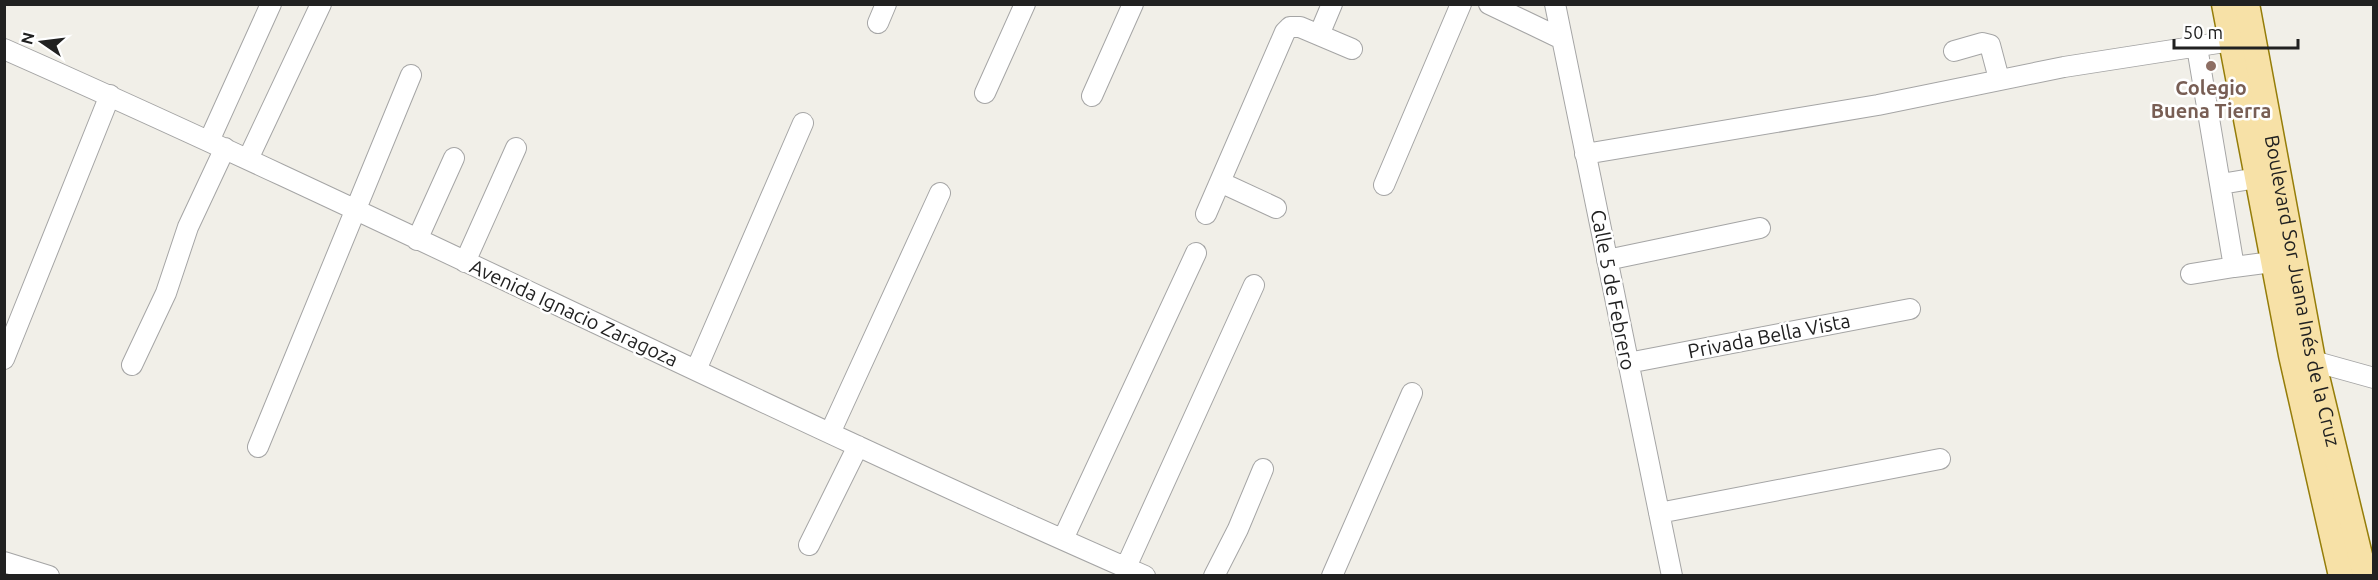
<svg xmlns="http://www.w3.org/2000/svg" width="2378" height="580" font-family="Ubuntu,sans-serif">
<rect width="100%" height="100%" fill="#f1efe8"/>
<g fill="none" stroke-linecap="round" stroke-linejoin="round">
<g stroke="#a5a5a5" stroke-width="22">
<path id="minor" d="M1489,4L1562,39
M1555,4L1672,576
M878,23L886,4
M1319,35L1332,4
M2197,47L2234,267L2272,262
M4,49C387,218 761,408 1145,576
M1954,51L1982,43L1990,45L1999,79
M985,93L1025,4
M1092,96L1133,4
M209,141L271,4
M1585,154L1878,105L2064,67L2231,41
M248,159L321,4
M1220,182L1276,208
M2221,184L2257,178
M1384,185L1461,4
M1206,214L1285,32L1290,27H1300L1352,49
M417,240L454,158
M1607,260L1760,228
M465,262L516,148
M2191,274L2234,267
M2302,358L2374,378
M4,359L110,95
M1628,363L1910,309
M132,365L166,293L188,227L225,148
M696,370L803,123
M830,433L940,193
M258,447L411,75
M1659,513L1940,459
M1063,539L1196,253
M809,545L858,446
M4,562L49,576
M1126,567L1254,285
M1214,576L1238,529L1263,469
M1332,576L1412,393"/>
</g>
<g stroke="#957d09" stroke-width="27">
<g id="major">
<path d="M2224,4L2291,355L2341,576"/>
<path id="s1" d="M2247,4L2313,360L2365,576"/>
</g>
</g>
<use href="#minor" stroke="#fff" stroke-width="20"/>
<use href="#major" stroke="#f7e1a7" stroke-width="24"/>
</g>
<circle fill="#8d6e63" stroke="#fff" stroke-width="2" cx="2211" cy="66" r="6"/>
<g text-anchor="middle" stroke-width="5" stroke-linejoin="round" paint-order="stroke">
<g font-size="20" font-weight="bold" fill="#785e54" stroke="#fff">
<text x="2211" y="95">Colegio<tspan x="2211" dy="23">Buena Tierra</tspan></text>
</g>
<g font-size="20" fill="#212121" stroke="#fff">
<text transform="translate(1613 290) rotate(79)" y="7">Calle 5 de Febrero</text>
<text dy="7" stroke="none"><textPath href="#s1" startOffset="292">Boulevard Sor Juana Inés de la Cruz</textPath></text>
<text transform="translate(574 313) rotate(25)" y="7">Avenida Ignacio Zaragoza</text>
<text transform="translate(1769 336) rotate(-11)" y="7">Privada Bella Vista</text>
</g>
</g>
<rect width="2378" height="580" fill="none" stroke="#212121" stroke-width="12"/>
<g transform="translate(42 42) rotate(284)" stroke="#ffffff" stroke-width="4.5" paint-order="stroke">
<path d="M0-4.5L10 22L0 15L-10 22Z" fill="#212121"/>
<text y="-9" font-size="16" font-weight="bold" text-anchor="middle" fill="#212121">N</text>
</g>
<path d="M2174 39v9h124v-9" fill="none" stroke="#212121" stroke-width="3"/>
<text x="2183" y="39" font-size="18" fill="#212121" stroke="#ffffff" stroke-width="4.5" paint-order="stroke">50 m</text>
</svg>
